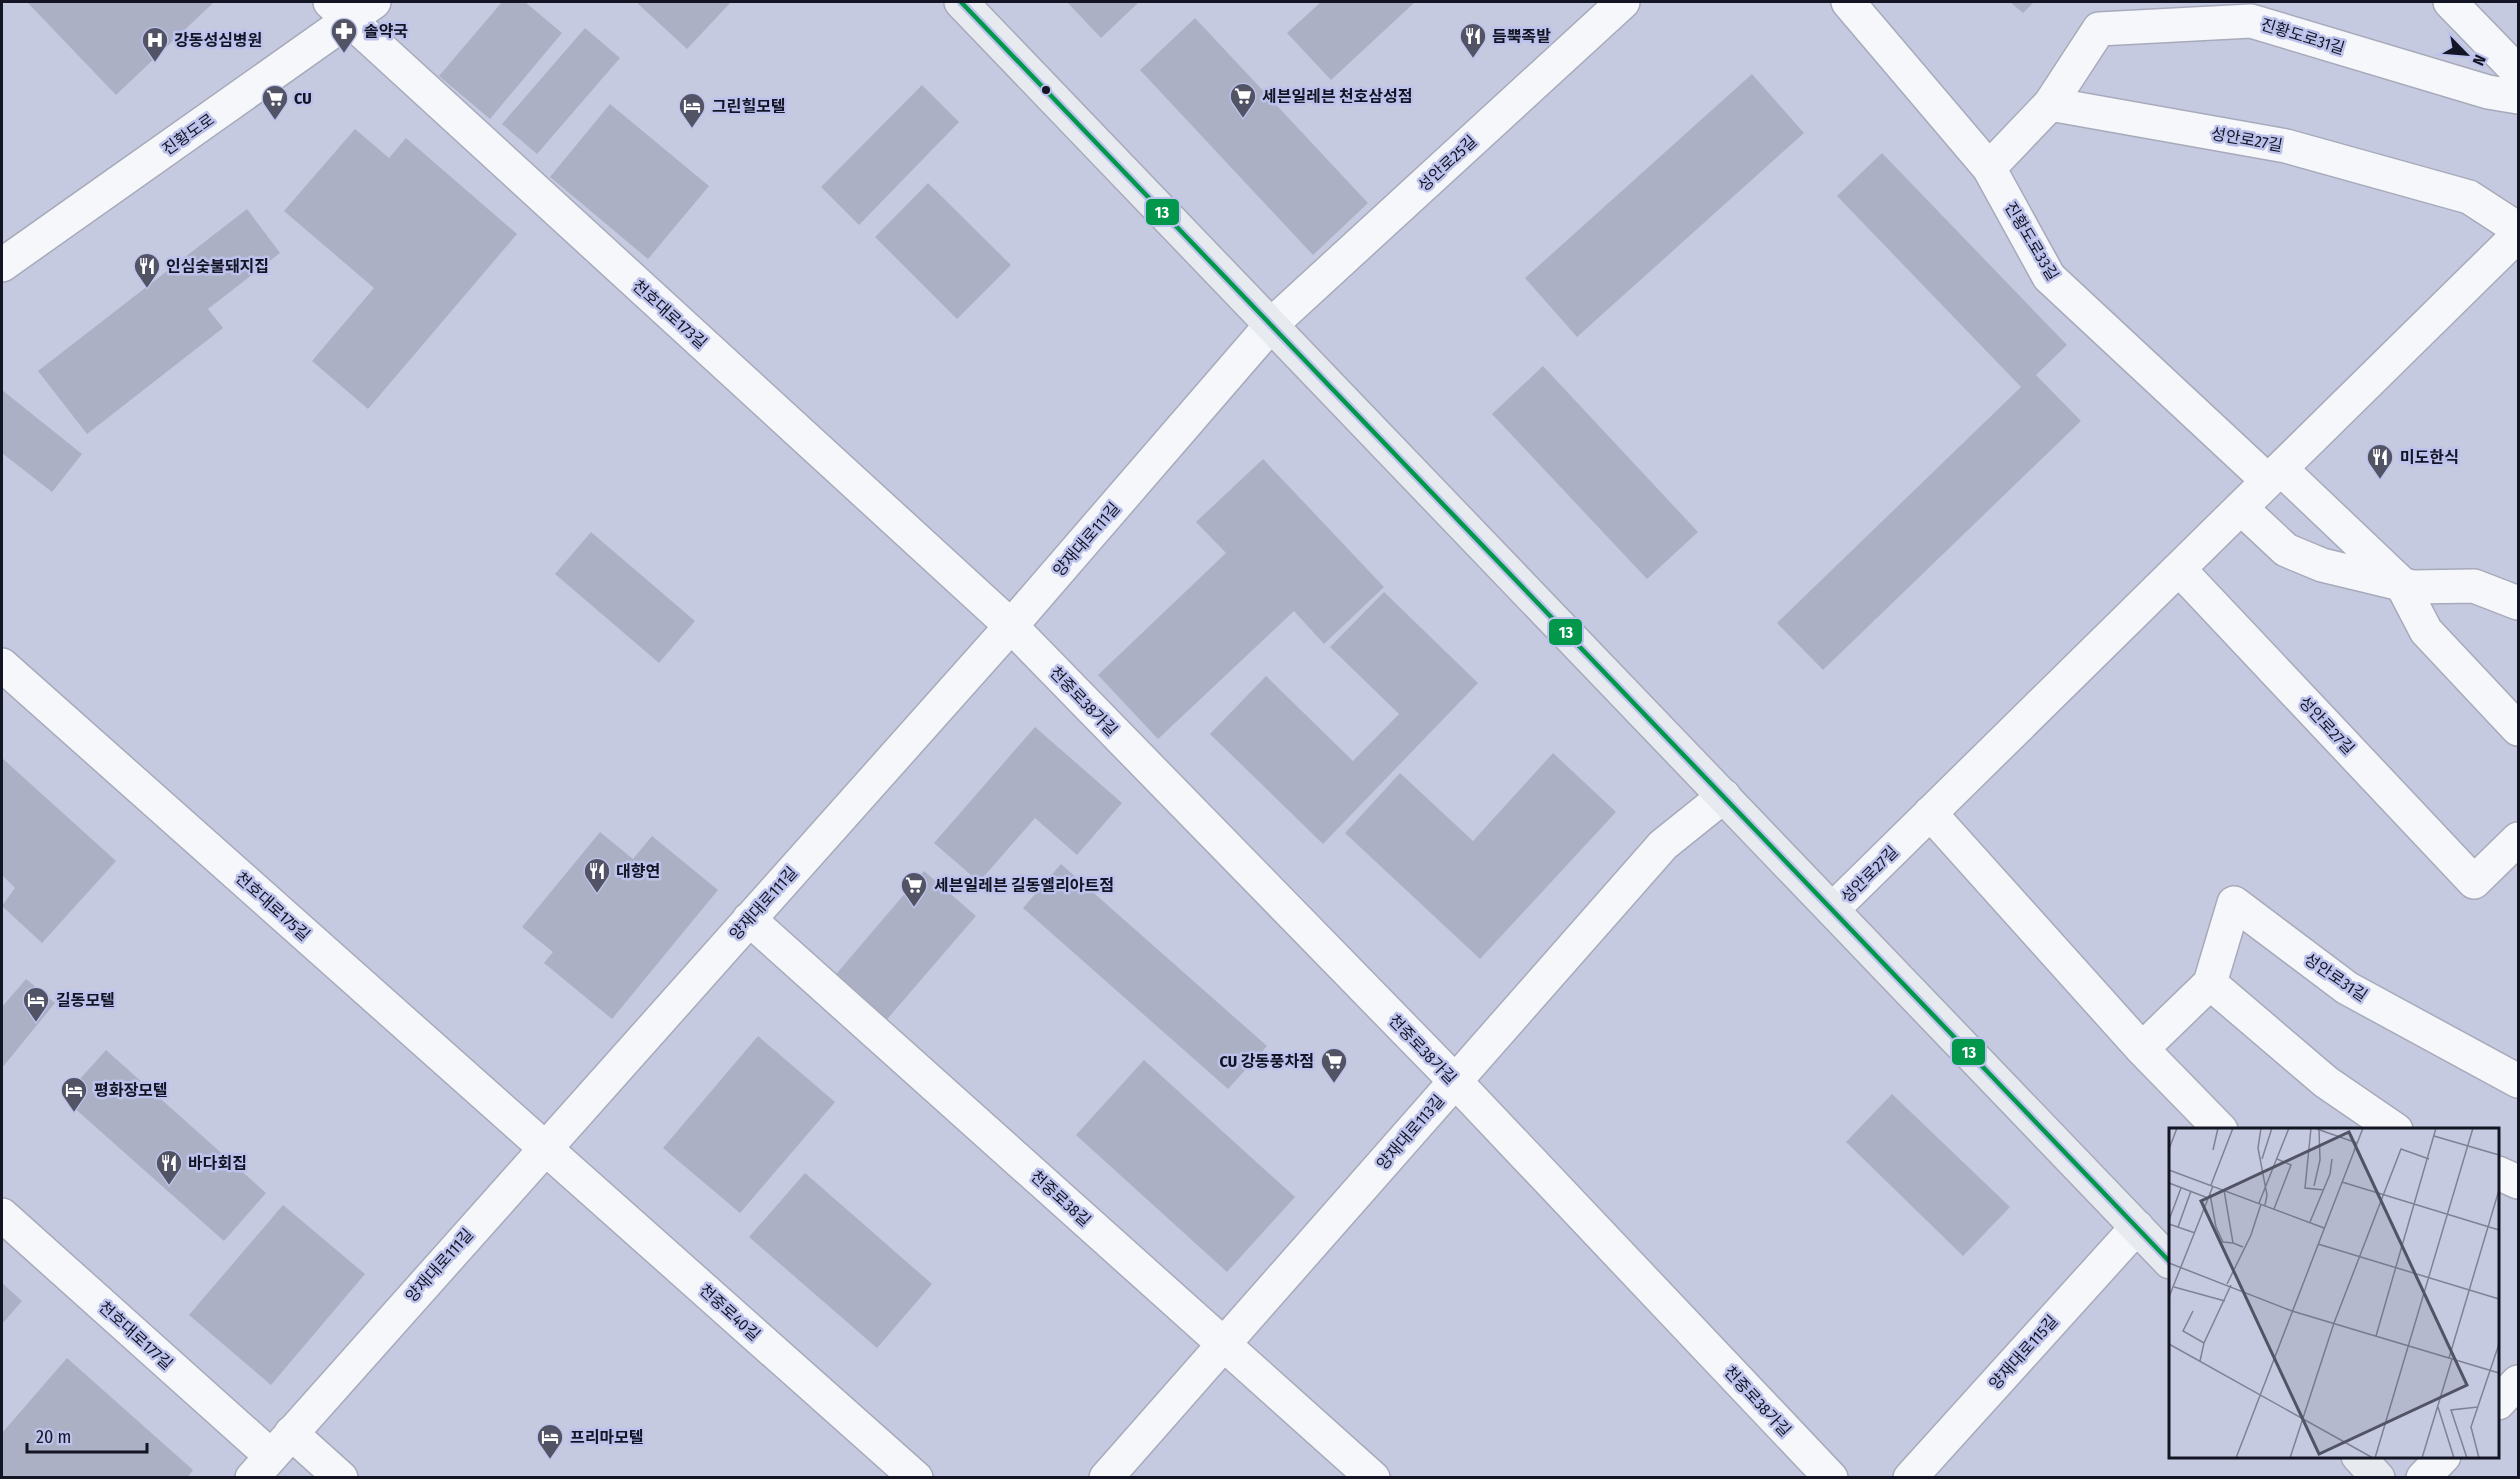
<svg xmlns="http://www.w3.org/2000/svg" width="2520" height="1479" font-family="'Fira Sans Condensed','Noto Sans KR',sans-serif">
<rect width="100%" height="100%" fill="#c6cae0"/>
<path fill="#acb0c5" d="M27,2H214L116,95Z
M502,2H525L562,33L490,119L439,76Z
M636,2H731L687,49Z
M1067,2H1139L1101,38Z
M1321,2H1415L1331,80L1287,33Z
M2010,2H2034L2023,13Z
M1195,18L1368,203L1313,255L1140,70Z
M585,28L620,58L537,154L502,124Z
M1752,74L1804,133L1577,337L1525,278Z
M922,85L959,122L859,225L821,187Z
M610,104L709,186L648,259L550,177Z
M355,129L389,158L406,138L517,234L368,409L312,361L374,288L284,211Z
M1882,153L2067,345L2036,375L2081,421L1823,670L1777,623L2021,387L1837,196Z
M928,183L1011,265L957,319L875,237Z
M247,209L280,253L208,309L223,328L87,434L38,371Z
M1543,366L1698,532L1647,579L1492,414Z
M2,390L82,454L52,492L2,453Z
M1263,459L1384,587L1324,644L1294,611L1158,739L1098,675L1226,553L1196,522Z
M591,532L695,621L659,663L555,574Z
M1384,592L1478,683L1323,844L1210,734L1266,676L1353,761L1399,714L1330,647Z
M1035,727L1122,803L1077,855L1035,818L979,882L934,843Z
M1553,753L1616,812L1480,959L1345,833L1400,773L1473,841Z
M2,758L116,861L42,943L2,906L15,888L2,875Z
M600,832L633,859L652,836L718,890L612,1019L544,963L553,952L522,927Z
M1061,864L1267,1046L1228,1089L1023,908Z
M924,871L976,916L883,1024L832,979Z
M26,979L55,1003L2,1068V1007Z
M758,1036L835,1102L740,1213L663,1148Z
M106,1050L266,1193L224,1241L63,1098Z
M1144,1060L1295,1197L1227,1272L1076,1135Z
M1892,1094L2010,1207L1963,1256L1846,1142Z
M805,1173L932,1284L877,1348L749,1237Z
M283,1205L365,1274L271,1385L189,1315Z
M2,1283L22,1301L2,1324Z
M67,1358L193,1470L187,1478H2V1433Z"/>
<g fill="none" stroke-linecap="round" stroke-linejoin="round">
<g stroke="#a7aaba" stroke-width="36">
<path id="minor" d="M330,2L1011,626L1455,1081L1831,1478
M1848,2L1989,168L2049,277L2268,481
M2450,2L2518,72
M2050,104L2099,29L2251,21L2488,92L2518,97
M1989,168L2050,104L2286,146L2469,197L2518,229
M2281,469L2401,583L2426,631L2518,729
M2241,508L2286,550L2322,565L2413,587L2474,586L2518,603
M2179,569L2474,882L2518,839
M2,665L916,1478
M1930,813L2142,1049L2221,1130
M1833,909L2518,235
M749,919L1373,1478
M2210,983L2326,1082L2396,1130
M2142,1049L2210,983L2234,903L2347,988L2518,1081
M2498,1173L2518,1182
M2,1215L271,1456
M2498,1403L2518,1382
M291,1433L341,1478
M252,1478L1011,626L1271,325L1623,2
M1106,1478L1663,845L1724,796
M1910,1478L2137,1227
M2423,1478L2444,1456"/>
</g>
<g stroke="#a7aaba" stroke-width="36">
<path id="tertiary" d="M2,265L374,2"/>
</g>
<g stroke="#a7aaba" stroke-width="36">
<path id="secondary" d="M961,2L2170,1262
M2358,1456L2378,1478"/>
</g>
<use href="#minor" stroke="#f6f7fa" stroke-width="33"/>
<use href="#tertiary" stroke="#f6f7fa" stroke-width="33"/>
<use href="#secondary" stroke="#e7ebef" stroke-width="33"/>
<g stroke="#bcc2eb" stroke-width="9">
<path id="bus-1" d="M961,2L2170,1262"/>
</g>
<use href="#bus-1" stroke="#02984c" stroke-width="4.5"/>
</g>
<defs>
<g id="pharmacy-pin" transform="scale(1.35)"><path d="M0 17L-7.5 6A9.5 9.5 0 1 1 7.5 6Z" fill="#525466" stroke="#bcc2eb"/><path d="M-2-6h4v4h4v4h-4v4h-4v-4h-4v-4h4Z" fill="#fff"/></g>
<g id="restaurant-pin" transform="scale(1.35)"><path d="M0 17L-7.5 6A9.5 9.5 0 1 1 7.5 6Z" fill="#525466" stroke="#bcc2eb"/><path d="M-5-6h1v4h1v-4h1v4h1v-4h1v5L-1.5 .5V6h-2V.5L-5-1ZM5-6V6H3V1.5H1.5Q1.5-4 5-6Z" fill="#fff"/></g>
<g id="hospital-pin" transform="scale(1.35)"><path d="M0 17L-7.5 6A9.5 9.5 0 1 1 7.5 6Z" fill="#525466" stroke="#bcc2eb"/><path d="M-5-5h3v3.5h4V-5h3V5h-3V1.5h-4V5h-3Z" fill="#fff"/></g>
<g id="supermarket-pin" transform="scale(1.35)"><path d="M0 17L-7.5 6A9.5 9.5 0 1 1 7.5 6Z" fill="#525466" stroke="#bcc2eb"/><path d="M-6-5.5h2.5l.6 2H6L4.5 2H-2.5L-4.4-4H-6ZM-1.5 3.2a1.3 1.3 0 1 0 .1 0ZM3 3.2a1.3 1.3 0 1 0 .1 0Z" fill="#fff"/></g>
<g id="hotel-pin" transform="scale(1.35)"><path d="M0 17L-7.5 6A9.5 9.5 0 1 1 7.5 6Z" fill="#525466" stroke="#bcc2eb"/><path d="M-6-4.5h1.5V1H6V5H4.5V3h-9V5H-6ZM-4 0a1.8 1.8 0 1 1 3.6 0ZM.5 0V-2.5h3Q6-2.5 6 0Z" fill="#fff"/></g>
</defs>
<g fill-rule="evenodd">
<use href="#pharmacy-pin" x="344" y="31"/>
<use href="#restaurant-pin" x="1473" y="36"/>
<use href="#hospital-pin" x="155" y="40"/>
<use href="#supermarket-pin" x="1243" y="96"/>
<use href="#supermarket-pin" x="275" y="98"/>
<use href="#hotel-pin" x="692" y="106"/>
<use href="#restaurant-pin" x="147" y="266"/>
<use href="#restaurant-pin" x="2380" y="457"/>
<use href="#restaurant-pin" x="597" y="871"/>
<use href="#supermarket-pin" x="914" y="885"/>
<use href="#hotel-pin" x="36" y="1000"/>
<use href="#supermarket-pin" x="1334" y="1061"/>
<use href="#hotel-pin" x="74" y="1090"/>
<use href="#restaurant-pin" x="169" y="1163"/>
<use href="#hotel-pin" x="550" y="1437"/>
</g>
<circle fill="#141524" stroke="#bcc2eb" stroke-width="2" cx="1046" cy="90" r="5"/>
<g text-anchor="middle" stroke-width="5" stroke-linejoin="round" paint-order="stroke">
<g font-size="16" font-weight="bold" fill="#141524" stroke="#bcc2eb" text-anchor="start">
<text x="364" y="37">솔약국</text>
<text x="1492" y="42">듬뿍족발</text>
<text x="174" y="46">강동성심병원</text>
<text x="1262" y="102">세븐일레븐 천호삼성점</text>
<text x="294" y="104">CU</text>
<text x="712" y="112">그린힐모텔</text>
<text x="166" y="272">인심숯불돼지집</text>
<text x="2400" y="463">미도한식</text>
<text x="616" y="877">대향연</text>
<text x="934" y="891">세븐일레븐 길동엘리아트점</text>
<text x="56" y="1006">길동모텔</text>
<text x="1314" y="1067" text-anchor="end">CU 강동풍차점</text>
<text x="94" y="1096">평화장모텔</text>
<text x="188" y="1169">바다회집</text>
<text x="570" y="1443">프리마모텔</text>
</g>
<g font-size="16" fill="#141524" stroke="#bcc2eb">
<text transform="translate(2303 36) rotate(17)" y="6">진황도로31길</text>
<text transform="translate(188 134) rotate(-35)" y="6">진황도로</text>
<text transform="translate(2247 139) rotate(10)" y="6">성안로27길</text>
<text transform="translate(1447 163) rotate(-43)" y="6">성안로25길</text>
<text transform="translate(2032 241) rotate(59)" y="6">진황도로33길</text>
<text transform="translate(670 314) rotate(42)" y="6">천호대로173길</text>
<text transform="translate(1086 539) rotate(-49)" y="6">양재대로111길</text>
<text transform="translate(1084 701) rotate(46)" y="6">천중로38가길</text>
<text transform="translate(2327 725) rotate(47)" y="6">성안로27길</text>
<text transform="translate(1869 874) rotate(-45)" y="6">성안로27길</text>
<text transform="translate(763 903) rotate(-48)" y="6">양재대로111길</text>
<text transform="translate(273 906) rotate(42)" y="6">천호대로175길</text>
<text transform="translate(2336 977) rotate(34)" y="6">성안로31길</text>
<text transform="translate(1423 1049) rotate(46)" y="6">천중로38가길</text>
<text transform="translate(1410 1132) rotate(-49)" y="6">양재대로113길</text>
<text transform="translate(1061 1198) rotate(42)" y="6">천중로38길</text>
<text transform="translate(439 1265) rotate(-48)" y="6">양재대로111길</text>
<text transform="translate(730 1312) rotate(42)" y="6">천중로40길</text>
<text transform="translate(136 1335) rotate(42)" y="6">천호대로177길</text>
<text transform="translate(2023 1352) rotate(-48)" y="6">양재대로115길</text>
<text transform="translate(1758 1401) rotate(47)" y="6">천중로38가길</text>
</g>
</g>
<g transform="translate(2169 1128)">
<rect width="330" height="330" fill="#c6cae0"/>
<path fill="none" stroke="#7f8295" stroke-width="1.5" d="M92,0L89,20L98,67L96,77M142,0L136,60L155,62M148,1L188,15M265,8L330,27M0,21L8,0M44,22L49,0M93,31L103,0M0,42L155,100M173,54L330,102M0,55L39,70M42,57L64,0M145,58L151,32L150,1M55,62L64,115L74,119M41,66L47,99L54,114L64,115M90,75L120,0M105,81L122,37L108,31M0,92L12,60M141,94L161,46L163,31M0,96L26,105M9,99L22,63M149,116L330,171M0,135L123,183L330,245M58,156L82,107L92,76M5,159L56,173M0,169L44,58M24,183L14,203L35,215M207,208L267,0M0,216L204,330M280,230L330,62M31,233L35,215L62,157M269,279L285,330M67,330L194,0M121,330L165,195L232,21L260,31M206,330L304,0M253,330L283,231M298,330L282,282L309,279M310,330L302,299L330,216"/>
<path fill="#525466" fill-opacity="0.15" stroke="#525466" stroke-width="3" d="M180,4L298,257L150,326L32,73Z"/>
<rect width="330" height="330" fill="none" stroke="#141524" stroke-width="3"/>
</g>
<g stroke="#bcc2eb" stroke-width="2">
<rect x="1145" y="198" width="35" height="28" rx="6" fill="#02984c"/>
<rect x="1548" y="618" width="35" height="28" rx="6" fill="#02984c"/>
<rect x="1951" y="1038" width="35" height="28" rx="6" fill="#02984c"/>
</g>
<g font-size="16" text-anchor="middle" font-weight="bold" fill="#fff">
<text x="1162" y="218">13</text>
<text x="1566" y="638">13</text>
<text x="1969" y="1058">13</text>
</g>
<rect width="2520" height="1479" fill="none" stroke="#141524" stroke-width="6"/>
<g transform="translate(2466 54) rotate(115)" stroke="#bcc2eb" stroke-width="4.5" paint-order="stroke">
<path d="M0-4.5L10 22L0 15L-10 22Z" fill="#141524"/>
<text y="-9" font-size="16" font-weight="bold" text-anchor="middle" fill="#141524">N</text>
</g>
<path d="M27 1443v9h120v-9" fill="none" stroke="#141524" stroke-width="3"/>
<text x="36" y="1443" font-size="18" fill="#141524" stroke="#bcc2eb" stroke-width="4.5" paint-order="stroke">20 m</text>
</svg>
